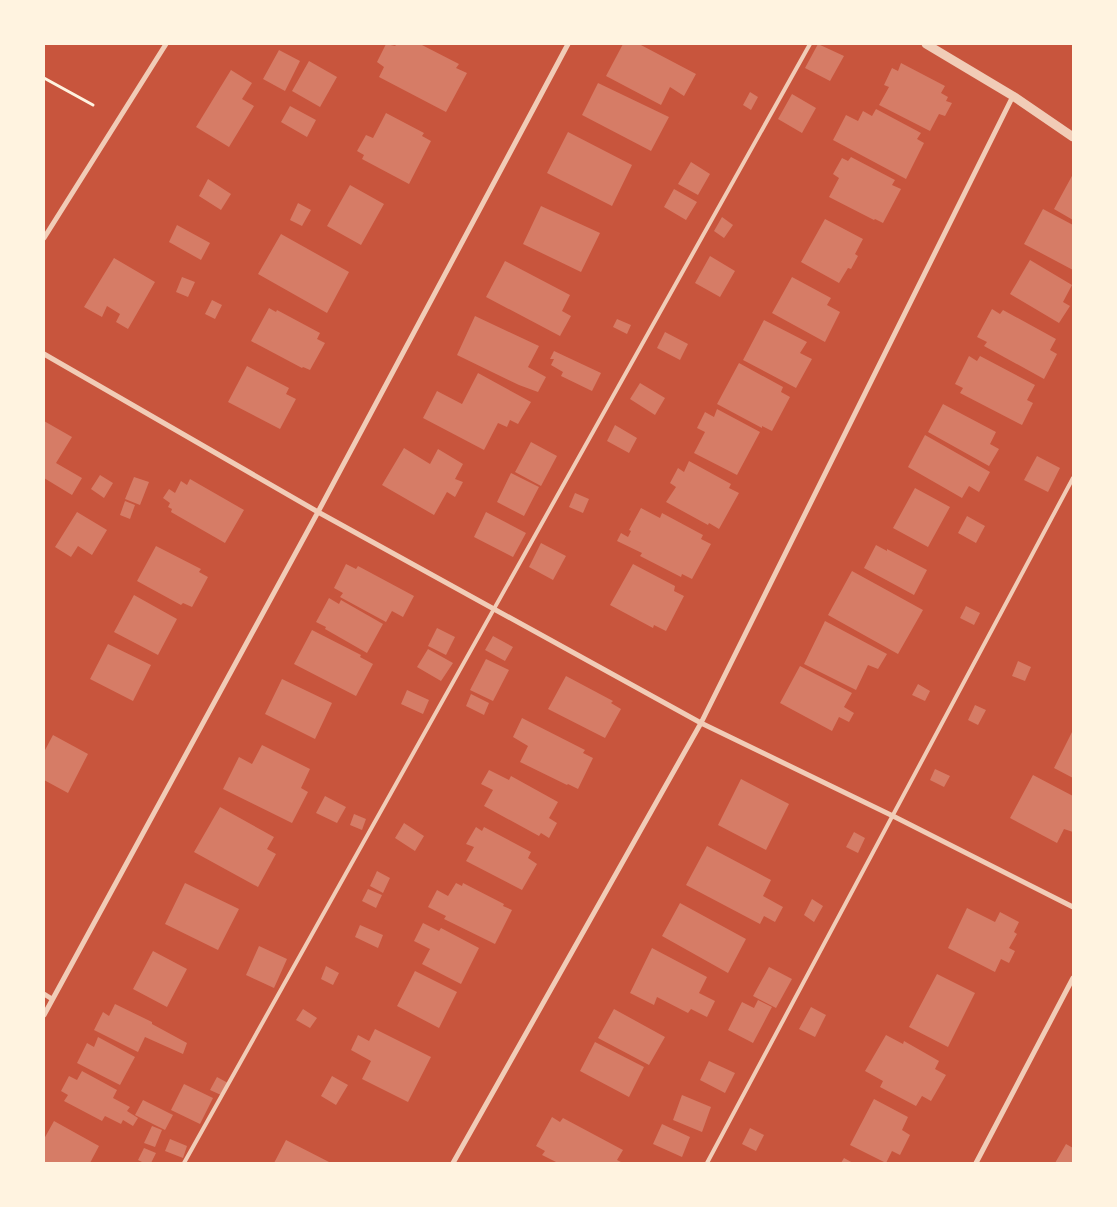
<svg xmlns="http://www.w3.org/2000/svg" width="1117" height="1207" font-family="Helvetica,sans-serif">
<rect width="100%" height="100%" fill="#c8553d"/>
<path fill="#d67c66" d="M386,44L395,46L397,44H420L459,64L456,68L467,73L446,112L379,77L384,67L377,62Z
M623,44H639L696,74L684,96L670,87L661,105L606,76Z
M818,44L844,56L830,81L805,68Z
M279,50L300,61L285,91L263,79Z
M309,61L337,77L320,107L292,91Z
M901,63L945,86L941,93L948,97L946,101L952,103L945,116L939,114L930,131L879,105L889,87L884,85L892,68L898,71Z
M231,70L252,83L242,99L254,106L229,147L196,127Z
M598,83L669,117L651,151L582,115Z
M750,92L758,97L751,110L743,105Z
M792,94L816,108L802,133L778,119Z
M290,106L316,120L307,137L281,122Z
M876,109L921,133L917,139L924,143L906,179L833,140L846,115L858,121L863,111L872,116Z
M386,113L424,133L422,136L431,141L409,184L362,159L364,155L357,151L366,135L373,138Z
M568,132L632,165L612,206L547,173Z
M851,157L895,180L892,185L901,189L883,223L875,219L874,220L829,197L839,178L833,174L842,158L848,161Z
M691,162L710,174L698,195L678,184Z
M1073,174V220L1054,209Z
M208,179L231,194L221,210L199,196Z
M350,185L384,204L361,245L327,226Z
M674,189L697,202L686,220L664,207Z
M298,203L311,210L302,226L290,220Z
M541,206L600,233L581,272L523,244Z
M1043,209L1073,225V270L1024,244Z
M722,217L733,225L724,238L714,231Z
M825,219L863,239L855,254L858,256L851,269L848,268L839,283L801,262Z
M177,225L210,243L201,260L169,242Z
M281,234L349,272L327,313L258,274Z
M710,256L735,271L720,297L695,283Z
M114,258L155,282L128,329L116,322L120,314L107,306L102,317L84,307Z
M1030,260L1072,285L1063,302L1070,306L1059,323L1010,294Z
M505,261L570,295L562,311L571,316L560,336L486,297Z
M182,277L195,282L188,297L176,292Z
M792,277L831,298L827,305L840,312L825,342L772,313Z
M212,300L222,305L215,319L205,314Z
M269,308L276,312L277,310L320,333L317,339L325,343L310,370L303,367L302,368L251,341Z
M992,309L1000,314L1003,310L1056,339L1050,350L1057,354L1044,379L984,346L987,342L977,337Z
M475,316L539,346L528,367L546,377L538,392L519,385L457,355Z
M617,319L631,325L627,334L613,327Z
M764,320L807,342L800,353L812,359L796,388L743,360Z
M665,332L688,344L680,360L657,348Z
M554,351L601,373L592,391L561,376L563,372L551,365L554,359H550Z
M969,356L977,361L980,356L1035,385L1027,400L1033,403L1022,425L960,393L963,388L955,384Z
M739,363L783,387L781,392L790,397L772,431L762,426V428L717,404Z
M247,366L289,388L286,394L296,399L280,429L228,402Z
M478,373L531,402L518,424L510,420L507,427L498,423L484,450L423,418L437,391L462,404Z
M640,383L665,398L655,415L630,399Z
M943,404L996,432L990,444L999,449L989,466L928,432Z
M717,409L760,432L737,475L694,453L705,432L697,428L705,412L714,417Z
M44,421L72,437L56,463L82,478L72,495L44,478Z
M615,425L637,438L629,453L607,441Z
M925,435L990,472L979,492L969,486L962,498L908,467Z
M531,442L557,456L541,486L515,472Z
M404,448L430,464L438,449L463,464L455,479L463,482L455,497L447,492L434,515L382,485Z
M1037,456L1060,468L1048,492L1024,480Z
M689,461L731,484L729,488L739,493L719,529L709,523L708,525L666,502L676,487L670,483L678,468L684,472Z
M511,473L539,487L524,516L497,502Z
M100,475L113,483L104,498L91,489Z
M134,477L149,482L140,505L125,499Z
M190,479L244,510L225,543L171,512L172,509L168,507L170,503L163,498L169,489L175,493L181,481L187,485Z
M915,488L950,507L928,547L893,528Z
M575,493L589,499L583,513L569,507Z
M125,501L135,505L130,519L120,515Z
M641,508L660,518L662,513L703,535L701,539L711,544L692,579L682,574L681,577L640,556L642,553L617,541L621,533L628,537L631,531L629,530Z
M77,512L107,530L92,555L78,546L71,557L55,547Z
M486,512L526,533L513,557L474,537Z
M967,516L985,526L976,543L958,533Z
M541,543L566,556L553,580L529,567Z
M876,545L887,551V549L927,570L914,595L864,568Z
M156,546L201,569L199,572L208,577L192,607L183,603L181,605L137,581Z
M346,564L356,569L358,566L414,596L403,617L392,611L386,622L340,597L343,593L334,588Z
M633,564L675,586L674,591L684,596L666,631L654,625L653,628L610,605Z
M852,571L923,610L898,654L828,615Z
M134,595L177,619L158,655L114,632Z
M329,598L339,604L341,600L383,624L367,653L325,629L326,627L316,622Z
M966,606L980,613L974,625L960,618Z
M825,621L887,654L878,669L868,665L856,690L804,664Z
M437,628L455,637L446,655L428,646Z
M312,630L361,655L360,657L373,664L356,696L294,664Z
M493,636L513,647L505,661L485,650Z
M108,644L151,665L133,701L90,679Z
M428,649L453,663L441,681L417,667Z
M486,659L509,670L493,701L470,690Z
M1018,661L1031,667L1025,681L1012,676Z
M800,666L852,693L844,707L854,713L849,722L839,717L832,731L780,703Z
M566,676L613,701L611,703L621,709L605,738L548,709Z
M282,679L332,703L315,739L265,714Z
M918,684L930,691L925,701L912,695Z
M407,690L429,700L423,714L401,704Z
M471,694L489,703L484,715L466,706Z
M975,705L986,710L978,725L968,720Z
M522,718L585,750L583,753L593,758L578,789L568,784L567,785L520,762L528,746L513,737Z
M1073,730V778L1054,768Z
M53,735L88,754L68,793L44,780V752Z
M262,745L310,769L301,788L308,792L292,823L223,789L239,757L252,764Z
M935,769L950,776L944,787L930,780Z
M489,770L509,780L511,776L558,802L549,818L557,823L549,838L541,833L539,836L484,806L493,790L481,784Z
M1033,775L1073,796V832L1064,829L1057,843L1010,818Z
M741,779L789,804L766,850L718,825Z
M325,796L346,807L337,823L316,813Z
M220,807L274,837L267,849L276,854L258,887L194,852Z
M354,814L366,819L362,830L350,825Z
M404,823L424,836L415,851L395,838Z
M476,827L482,831L484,827L531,852L528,858L537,864L522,890L466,861L474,847L466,844Z
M854,832L865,838L858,853L846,847Z
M707,846L771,880L763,896L783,907L775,922L764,916L760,924L686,885Z
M377,871L390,878L383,893L370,886Z
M185,883L239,909L218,950L165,924Z
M456,883L462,886L463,883L504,904L503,906L512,910L495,944L444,919L446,916L428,907L437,890L448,896Z
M368,889L382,895L376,908L362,901Z
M812,899L823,906L814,922L804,915Z
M680,903L746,939L728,973L662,936Z
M967,908L995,922L1000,912L1019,922L1014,932L1017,934L1009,948L1015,951L1009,963L1001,959L995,972L948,948Z
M423,923L439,931L441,928L479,948L461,984L422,964L430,949L414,941Z
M360,925L383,935L378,948L355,937Z
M259,946L287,959L274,988L246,975Z
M652,948L707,977L699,993L715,1001L707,1017L691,1009L688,1013L657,997L654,1005L630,993Z
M153,951L187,969L167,1007L133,989Z
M326,966L339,973L333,985L321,979Z
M769,967L792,979L776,1008L753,996Z
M415,971L457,992L439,1028L397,1006Z
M937,974L975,993L948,1047L909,1027Z
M758,1000L772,1007L753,1043L728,1030L742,1002L754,1008Z
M115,1004L152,1022V1024L187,1043L183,1054L145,1037L138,1052L94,1030L103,1012L109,1016Z
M811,1007L826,1015L815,1037L799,1029Z
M303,1009L317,1018L310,1028L296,1020Z
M614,1009L665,1037L649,1065L598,1038Z
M375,1029L431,1057L408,1102L362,1079L371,1061L351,1050L358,1035L369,1041Z
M886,1035L903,1044L904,1041L939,1061L935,1069L946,1075L931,1101L922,1096L916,1106L880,1087L883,1081L865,1071Z
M98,1037L135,1057L120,1085L77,1063L87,1043L94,1047Z
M595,1042L644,1067L629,1097L580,1071Z
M709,1061L735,1073L725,1093L700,1080Z
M82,1071L117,1090L113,1098L130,1107L127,1111L138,1118L133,1126L123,1120L121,1124L105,1116L102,1121L64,1101L68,1095L61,1091L69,1076L77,1080Z
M332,1076L348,1085L336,1105L321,1096Z
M217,1077L228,1083L221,1095L210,1090Z
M184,1084L213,1098L200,1124L171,1110Z
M682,1095L711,1107L702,1132L673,1120Z
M874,1099L908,1117L902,1130L910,1135L900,1155L892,1151L886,1163L850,1145Z
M143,1100L173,1115L165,1130L135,1115Z
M552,1117L560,1122L563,1118L623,1150L617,1160L623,1163H558L542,1155L545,1151L536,1146Z
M54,1121L99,1146L90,1163H44V1139Z
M662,1124L690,1137L682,1157L653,1144Z
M152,1126L162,1130L155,1147L144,1143Z
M750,1128L764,1135L756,1151L742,1144Z
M170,1139L187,1146L183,1158L165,1151Z
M286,1140L331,1163H274Z
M1066,1144L1073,1148V1163H1055Z
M144,1148L156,1153L151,1163H144L138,1160Z
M844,1158L853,1163H841Z"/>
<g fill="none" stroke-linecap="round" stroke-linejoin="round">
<path stroke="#fff3e0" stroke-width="3" d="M44,78L93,105"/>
<path stroke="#f1ccb7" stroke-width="4" d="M184,1163L810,44
M707,1163L1073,478"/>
<path stroke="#f1ccb7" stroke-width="5" d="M44,238L166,44
M44,354L318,512L701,723L893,816L1073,907
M44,994L52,999
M44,1015L318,512L568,44
M453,1163L701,723L1013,96
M976,1163L1073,978"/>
<path stroke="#f1ccb7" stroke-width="9" d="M926,44L1013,96L1073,137"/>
</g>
<rect width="1117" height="1207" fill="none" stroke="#fff3e0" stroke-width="90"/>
</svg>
